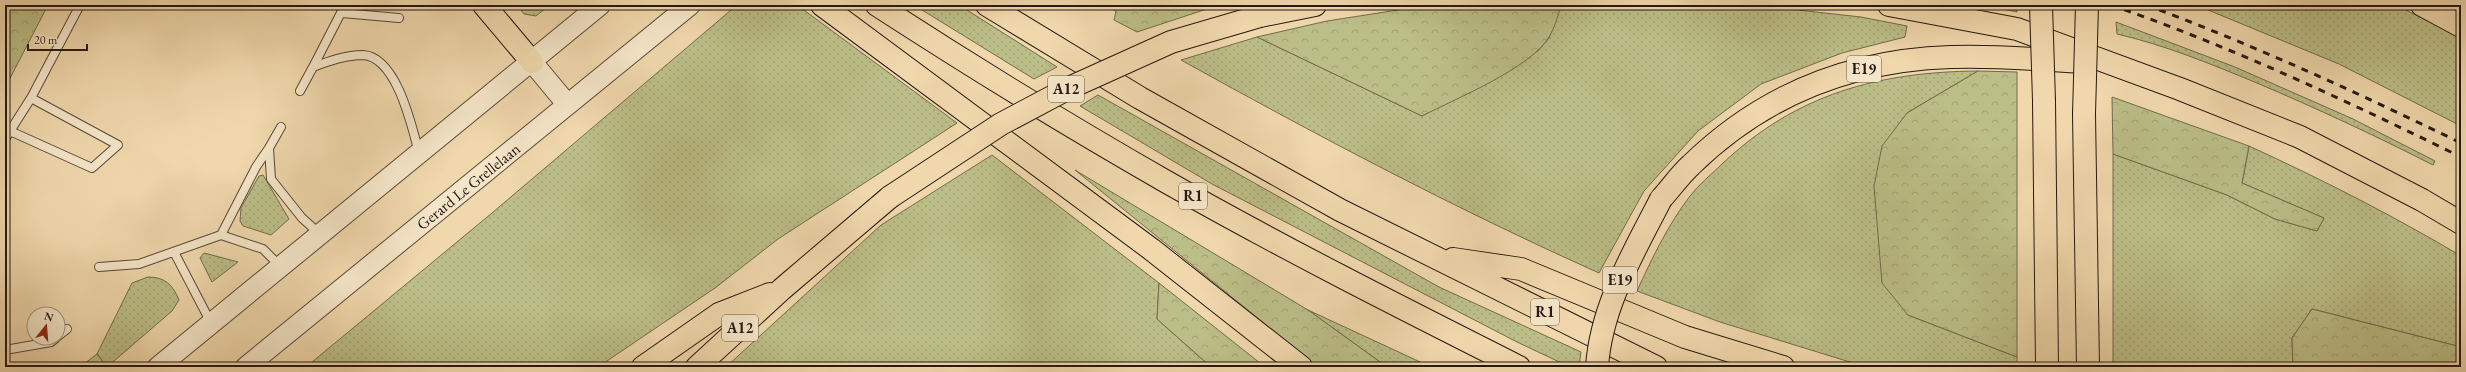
<svg xmlns="http://www.w3.org/2000/svg" width="2466" height="372" font-family="'EB Garamond',serif">
<defs>
<pattern id="grass-dots" width="8" height="8" patternUnits="userSpaceOnUse"><rect width="8" height="8" fill="#bcbe87"/><path d="M2 2h.1M6 6h.1" fill="none" stroke="#a1a374" stroke-width="1.8" stroke-linecap="round"/></pattern>
<pattern id="forest-crowns" width="20" height="18" patternUnits="userSpaceOnUse"><rect width="20" height="18" fill="#bcbe87"/><path d="M2 6a3 3 0 1 1 6 0M12 15a3 3 0 1 1 6 0" fill="none" stroke="#a1a374"/></pattern>
</defs>
<rect width="100%" height="100%" fill="#f0d8ac"/>
<filter id="stains"><feTurbulence type="fractalNoise" baseFrequency=".005" numOctaves="4"/><feColorMatrix values="0 0 0 0 .2 0 0 0 0 .09 0 0 0 0 .02 0 0 0 .5 -.17"/></filter>
<radialGradient id="worn" r=".72"><stop offset=".6" stop-color="#630" stop-opacity="0"/><stop offset="1" stop-color="#630" stop-opacity=".3"/></radialGradient>
<path fill="url(#grass-dots)" stroke="#716b4c" d="M517,5H550L536,16L524,14Z
M737,5H797L957,123L778,239L715,288L598,367H306L492,213Z
M914,5H959L1057,67L1034,79Z
M1561,5H1752L1861,17L1907,26L1905,37L1842,53L1761,84L1698,131L1644,191L1599,273C1456,209 1318,136 1181,60L1257,37L1422,116L1538,51L1549,38Z
M2196,5H2396L2461,38V126L2339,64Z
M2116,22L2235,67L2353,119L2435,161L2433,165C2374,135 2318,109 2257,83C2211,64 2165,45 2117,34Z
M1978,71L1907,113L1908,315L2017,357V367H1866L1720,322L1637,291C1652,258 1668,225 1690,196C1699,184 1712,174 1722,164C1796,94 1878,72 1978,71Z
M1098,95L1439,287L1581,352L1579,367H1570L1517,342L1212,184L1080,106Z
M2249,146C2321,179 2392,215 2461,256V347L2312,309L2292,338L2293,367H2113V154L2227,195L2275,219L2317,231L2324,218L2242,183Z
M992,155L1159,283L1157,319L1211,367H726L881,225Z
M263,175L289,219L271,235L243,226L240,221L241,208L259,176Z
M204,253L208,254L238,262L212,282L200,258Z
M148,277C165,277 173,285 179,300L172,311L107,367L97,354L132,283Z
M1308,310L1431,367H1387Z"/>
<path fill="url(#forest-crowns)" stroke="#716b4c" d="M5,5H48L5,88Z
M1104,5H1219L1137,32L1114,20L1116,11Z
M1430,5H1561C1558,16 1555,27 1549,37C1531,68 1455,99 1422,116L1257,37L1327,21Z
M1984,5H2017V12Z
M1978,71L2017,72V357L1908,315L1882,283L1874,186L1882,146L1907,113Z
M2112,97L2249,146L2242,183L2324,218L2317,231L2275,219L2227,195L2113,154Z
M1075,170L1308,310L1387,367H1318Z
M1159,283L1265,367H1211L1157,319Z
M2312,309L2461,347V367H2293L2292,338Z
M97,354L107,367H80Z"/>
<g fill="none" stroke-linecap="round" stroke-linejoin="round">
<g stroke="#584838" stroke-width="10">
<path id="service" d="M342,13L399,18
M313,67L345,5
M300,91L313,67C329,61 346,55 363,55C397,57 412,127 419,153
M281,127L269,148L271,179L302,218L320,234
M10,131L92,168L118,145L31,98
M5,139L31,98L80,5
M221,235L256,167L269,148
M174,252L211,323
M99,267L139,264L221,235L263,249L280,266
M58,336L67,329
M5,350L51,342L56,338"/>
</g>
<g stroke="#584838" stroke-width="22">
<path id="tertiary" d="M532,62L567,104
M158,367L600,5
M246,367L690,5"/>
</g>
<g stroke="#261812" stroke-width="24">
<path id="primary" d="M2422,5L2461,26"/>
</g>
<g stroke="#261812" stroke-width="24">
<path id="motorway" d="M484,5L532,62
M822,5L1151,249L1301,367
M877,5C971,66 1067,125 1165,181C1281,247 1400,307 1519,367
M987,5L1140,98L1340,210L1656,367
M1889,5L2017,29L2180,89L2300,137L2422,200L2461,223
M1260,16L1315,5
M2044,101L2047,367
M2084,114L2088,367
M1661,199C1671,188 1680,175 1691,165C1763,95 1851,60 1951,57C1996,55 2042,60 2087,62
M1453,259L1521,269L1685,337L1783,367
M643,367L719,314L770,294
M697,367L782,289L890,197"/>
</g>
<use href="#service" stroke="#f5e6c9" stroke-width="8"/>
<use href="#tertiary" stroke="#f5e6c9" stroke-width="20"/>
<use href="#primary" stroke="#f0d8ac" stroke-width="22"/>
<use href="#motorway" stroke="#f0d8ac" stroke-width="22"/>
<path stroke="#261812" stroke-width="3" stroke-dasharray="7 7" stroke-linecap="butt" d="M2111,5C2232,47 2347,101 2461,157
M2146,5C2254,45 2358,93 2461,143"/>
<g stroke="#261812" stroke-width="24" stroke-linecap="butt">
<path id="motorway-bridge" d="M2041,5L2044,101
M2084,114L2087,5
M890,197L1001,124L1069,88L1171,42L1260,16
M1597,367C1601,306 1634,252 1661,199"/>
</g>
<use href="#motorway-bridge" stroke="#f0d8ac" stroke-width="22"/>
</g>
<g text-anchor="middle" stroke-width="3" stroke-linejoin="round" paint-order="stroke">
<g fill="#f5e6c9" stroke="#645649" stroke-width="1">
<rect x="1847" y="56" width="34" height="26" rx="3"/>
<rect x="1048" y="76" width="36" height="26" rx="3"/>
<rect x="1179" y="183" width="28" height="26" rx="3"/>
<rect x="1603" y="267" width="34" height="26" rx="3"/>
<rect x="1531" y="299" width="28" height="26" rx="3"/>
<rect x="722" y="315" width="36" height="26" rx="3"/>
</g>
<g font-size="15" font-weight="bold" fill="#261812">
<text x="1864" y="74">E19</text>
<text x="1066" y="94">A12</text>
<text x="1193" y="201">R1</text>
<text x="1620" y="285">E19</text>
<text x="1545" y="317">R1</text>
<text x="740" y="333">A12</text>
</g>
<g font-size="16" fill="#261812" stroke="#f5e6c9">
<text transform="translate(468 186) rotate(-39)" y="6">Gerard Le Grellelaan</text>
</g>
</g>
<rect width="2466" height="372" fill="none" stroke="#f0d8ac" stroke-width="20"/>
<rect x="6" y="6" width="2454" height="360" fill="none" stroke="#261812" stroke-width="2"/>
<rect x="10" y="10" width="2446" height="352" fill="none" stroke="#261812"/>
<g transform="translate(46 326) rotate(17)"><circle r="19" fill="#f5e6c9" stroke="#a29480"/>
<path d="M0-3L7 15L0 10L-7 15Z" fill="#8f2418"/>
<text y="-6" font-size="11" font-weight="bold" text-anchor="middle" fill="#261812">N</text>
</g>
<path d="M28 44v6h59v-6" fill="none" stroke="#261812" stroke-width="2"/>
<text x="34" y="44" font-size="12" fill="#261812" stroke="#f5e6c9" stroke-width="3" paint-order="stroke">20 m</text>
<rect width="100%" height="100%" filter="url(#stains)"/>
<rect width="100%" height="100%" fill="url(#worn)"/>
</svg>
